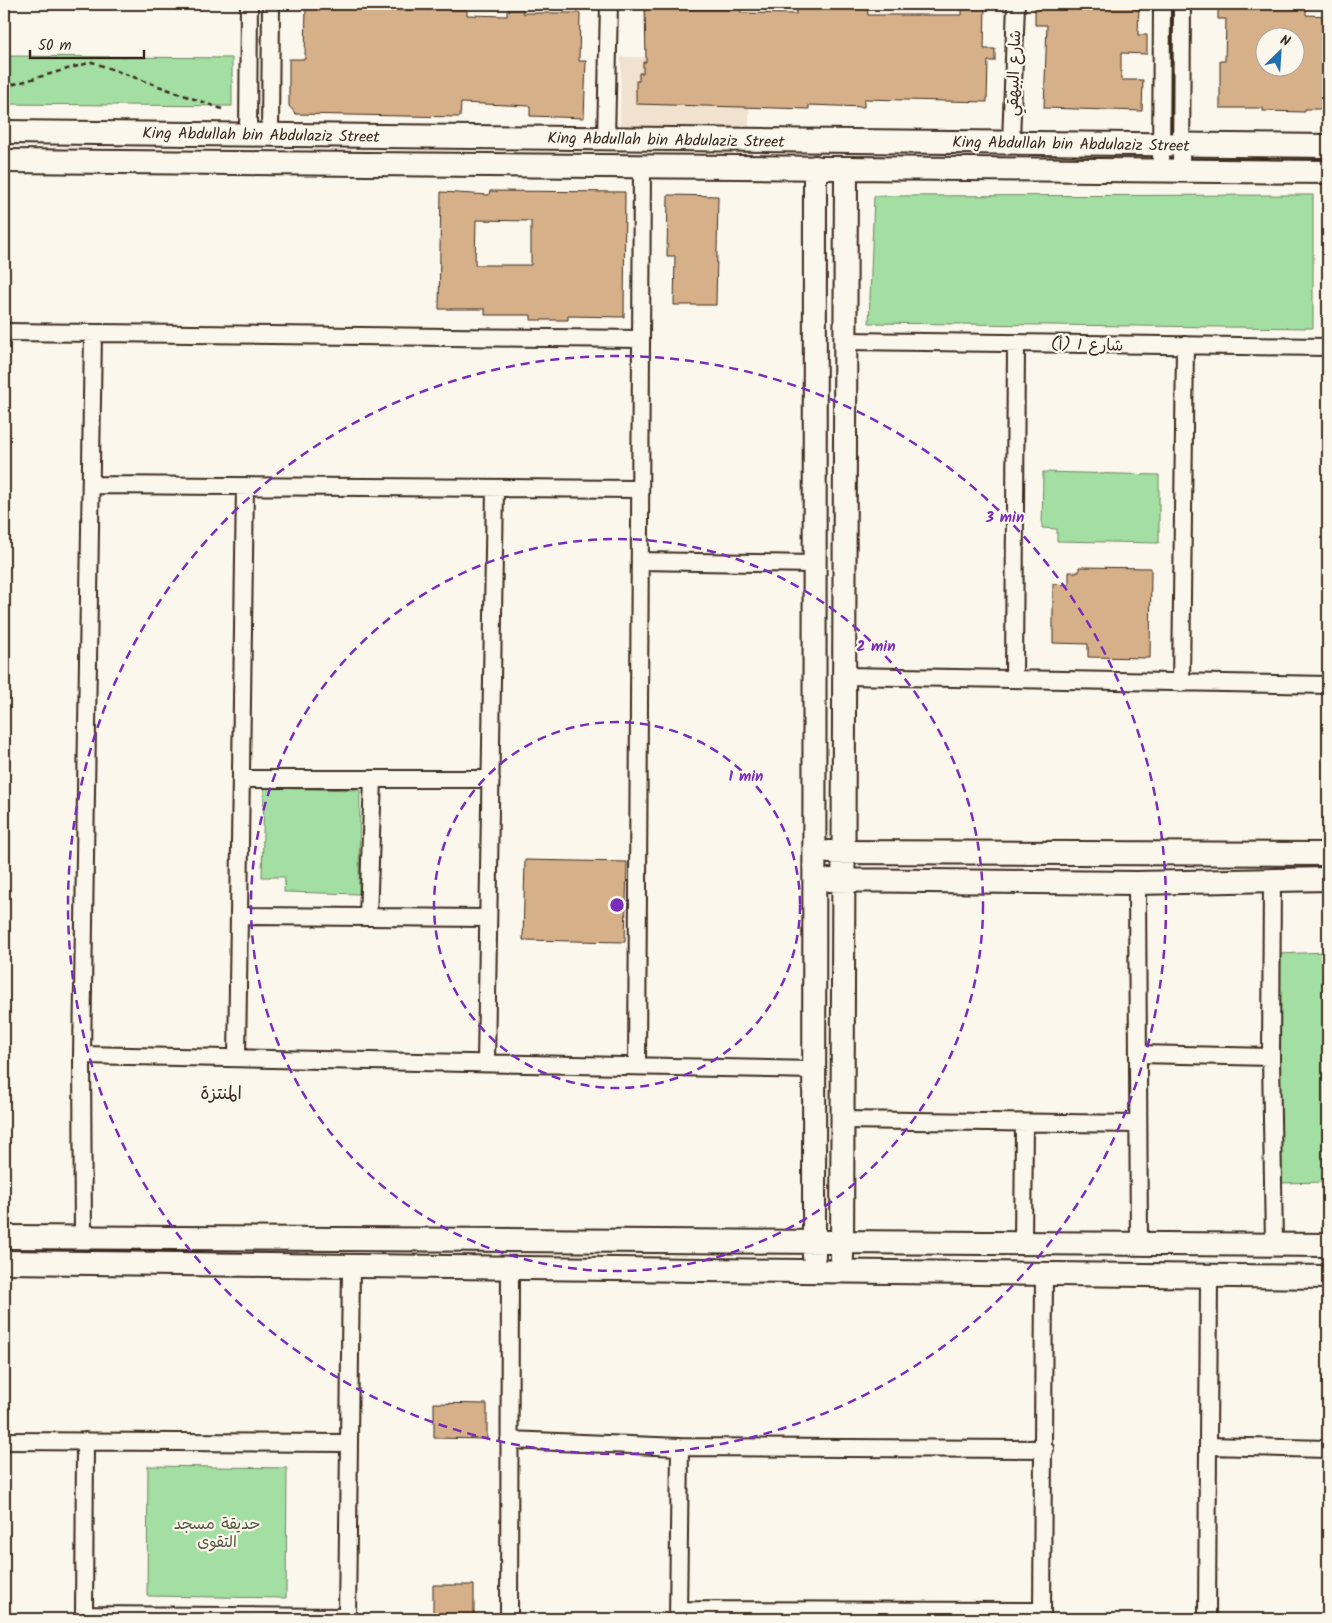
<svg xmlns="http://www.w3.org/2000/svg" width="1332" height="1623" font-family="Kalam,'Playpen Sans Arabic',sans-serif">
<rect width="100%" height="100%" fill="#fbf7ec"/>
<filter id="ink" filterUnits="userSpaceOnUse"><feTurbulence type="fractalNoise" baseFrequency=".02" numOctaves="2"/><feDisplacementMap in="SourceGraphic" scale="10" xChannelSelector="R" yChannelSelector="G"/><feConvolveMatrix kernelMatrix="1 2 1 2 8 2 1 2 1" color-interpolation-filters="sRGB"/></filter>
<g filter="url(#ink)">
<path fill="#f0e2ce" d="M621,57L750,59L749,129L620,126Z"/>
<path fill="#a3dea3" stroke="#6f8460" d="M4,56L232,58V106L4,104Z
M1313,195V328L869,323L874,196Z
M1043,472L1159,475V543L1057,541V529L1042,528Z
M264,788L360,790L359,894L284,892L285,877H262Z
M1328,952V1182L1278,1183L1277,954Z
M148,1466L287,1468L286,1598L147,1596Z"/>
<path fill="#d6b088" stroke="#3b2a1e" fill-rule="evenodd" d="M306,4H366V10H431V4L449,5L448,10H467V15L507,16V10H523V13H580L579,61H586L584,118L530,116V106L461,103L460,117L296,114L289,106V59H305Z
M797,4H867L868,15H962V4H985L984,49H995V61H988L987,102L864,99V107L809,105V109L636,104V81H639V73H643V62H646L645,6H688V9H741V13L796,14Z
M1035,4H1139L1138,35H1147V54L1121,53V80H1143L1142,111L1044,108L1047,25H1035Z
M1218,4H1306V15L1328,16V109H1305V112L1263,111V108H1220V61H1225L1226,19H1218ZM1264,38H1294V68H1264Z
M490,191L625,192L624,317L568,316V320H531V315H485V309H439L441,192L489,195ZM476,220L531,221V265H475Z
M668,195L718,196L716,305H674L675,256H667Z
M1079,567L1151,568L1150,658L1088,657V644L1053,643V584L1069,585V572H1079Z
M525,860L627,862L625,942L523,940Z
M434,1403L487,1404V1439L434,1438Z
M433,1585H474V1619H433Z"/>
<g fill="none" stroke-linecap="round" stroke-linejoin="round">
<g stroke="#3b2a1e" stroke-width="20">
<path id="street" d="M248,134L249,4
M270,135L271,4
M606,138L609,4
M1011,142L1016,4
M1161,170L1162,4
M1181,171L1182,4
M4,332L641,339
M845,341L1328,347
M92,485L640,489
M640,561L814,564
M844,676L1328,685
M1014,679L1016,343
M1181,683L1185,345
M241,779H491
M1272,878L1271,1057L1274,1244
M1137,883L1139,1245
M239,916L488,918
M368,917L373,779
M1139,1054L1271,1057
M82,1055L814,1070
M237,1058L245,486
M486,1063L495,488
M637,1066L642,166
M842,1120L1138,1124
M83,1238L82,1055L93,333
M1023,1244L1024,1123
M509,1440L680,1447L1045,1449
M4,1441L349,1443
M1208,1446L1328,1449
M678,1610L1042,1611
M84,1615L347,1617
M84,1619L85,1441
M347,1619L351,1266
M509,1619L510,1267
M678,1619L680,1447
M1042,1619L1044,1274
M1207,1619L1209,1276"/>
</g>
<g stroke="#3b2a1e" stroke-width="26">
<path id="secondary" d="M4,132L1328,146
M4,161L1328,172
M829,852L1328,854
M830,880L1137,883L1328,879
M4,1237L1328,1245
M814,1256L815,167
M842,1258L846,168
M4,1262L1328,1277"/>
</g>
<path stroke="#3b2a1e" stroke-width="2.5" stroke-dasharray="5 4" stroke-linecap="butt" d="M4,87L92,62L222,109"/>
<use href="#street" stroke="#fbf7ec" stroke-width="16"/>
<use href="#secondary" stroke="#fbf7ec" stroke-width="22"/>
</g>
</g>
<g fill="none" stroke="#7b2cbf" stroke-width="2.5" stroke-dasharray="9 6">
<circle cx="617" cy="905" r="183"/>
<circle cx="617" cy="905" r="366"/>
<circle cx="617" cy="905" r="549"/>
</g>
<g text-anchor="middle" stroke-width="4.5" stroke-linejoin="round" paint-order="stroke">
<g font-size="16" fill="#3b2a1e" stroke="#fbf7ec">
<text transform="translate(1013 73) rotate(-88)" y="6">شارع البيهقي</text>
<text transform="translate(261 134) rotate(1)" y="6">King Abdullah bin Abdulaziz Street</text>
<text transform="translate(666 139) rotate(1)" y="6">King Abdullah bin Abdulaziz Street</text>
<text transform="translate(1071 143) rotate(1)" y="6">King Abdullah bin Abdulaziz Street</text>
<text transform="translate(1087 344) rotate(1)" y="6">شارع 1 (أ)</text>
</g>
<g font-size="16" fill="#55573f" stroke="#fbf7ec">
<text x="217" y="1529">حديقة مسجد<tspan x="217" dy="18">التقوى</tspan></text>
</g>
<g font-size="18" fill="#3b2a1e" stroke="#fbf7ec">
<text x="221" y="1099">المنتزة</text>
</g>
</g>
<circle cx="617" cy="905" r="8" fill="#7b2cbf" stroke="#fbf7ec" stroke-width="2.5"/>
<g font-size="15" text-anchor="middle" font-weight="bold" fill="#7b2cbf" stroke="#fbf7ec" stroke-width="4.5" stroke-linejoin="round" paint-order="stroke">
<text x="1005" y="522">3 min</text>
<text x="876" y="651">2 min</text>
<text x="746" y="781">1 min</text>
</g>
<rect width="1332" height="1623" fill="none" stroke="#fbf7ec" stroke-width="20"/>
<rect x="10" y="10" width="1312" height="1603" fill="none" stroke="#3b2a1e" stroke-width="2" filter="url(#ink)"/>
<g transform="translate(1280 52) rotate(25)"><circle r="24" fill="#fbf7ec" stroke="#aea59a"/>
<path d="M0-4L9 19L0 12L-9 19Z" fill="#1f6fb2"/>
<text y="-8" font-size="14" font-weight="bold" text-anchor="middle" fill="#3b2a1e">N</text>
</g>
<path d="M30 50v8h114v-8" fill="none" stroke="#3b2a1e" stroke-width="2.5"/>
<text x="38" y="50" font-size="15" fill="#3b2a1e" stroke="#fbf7ec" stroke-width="4" paint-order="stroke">50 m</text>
</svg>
